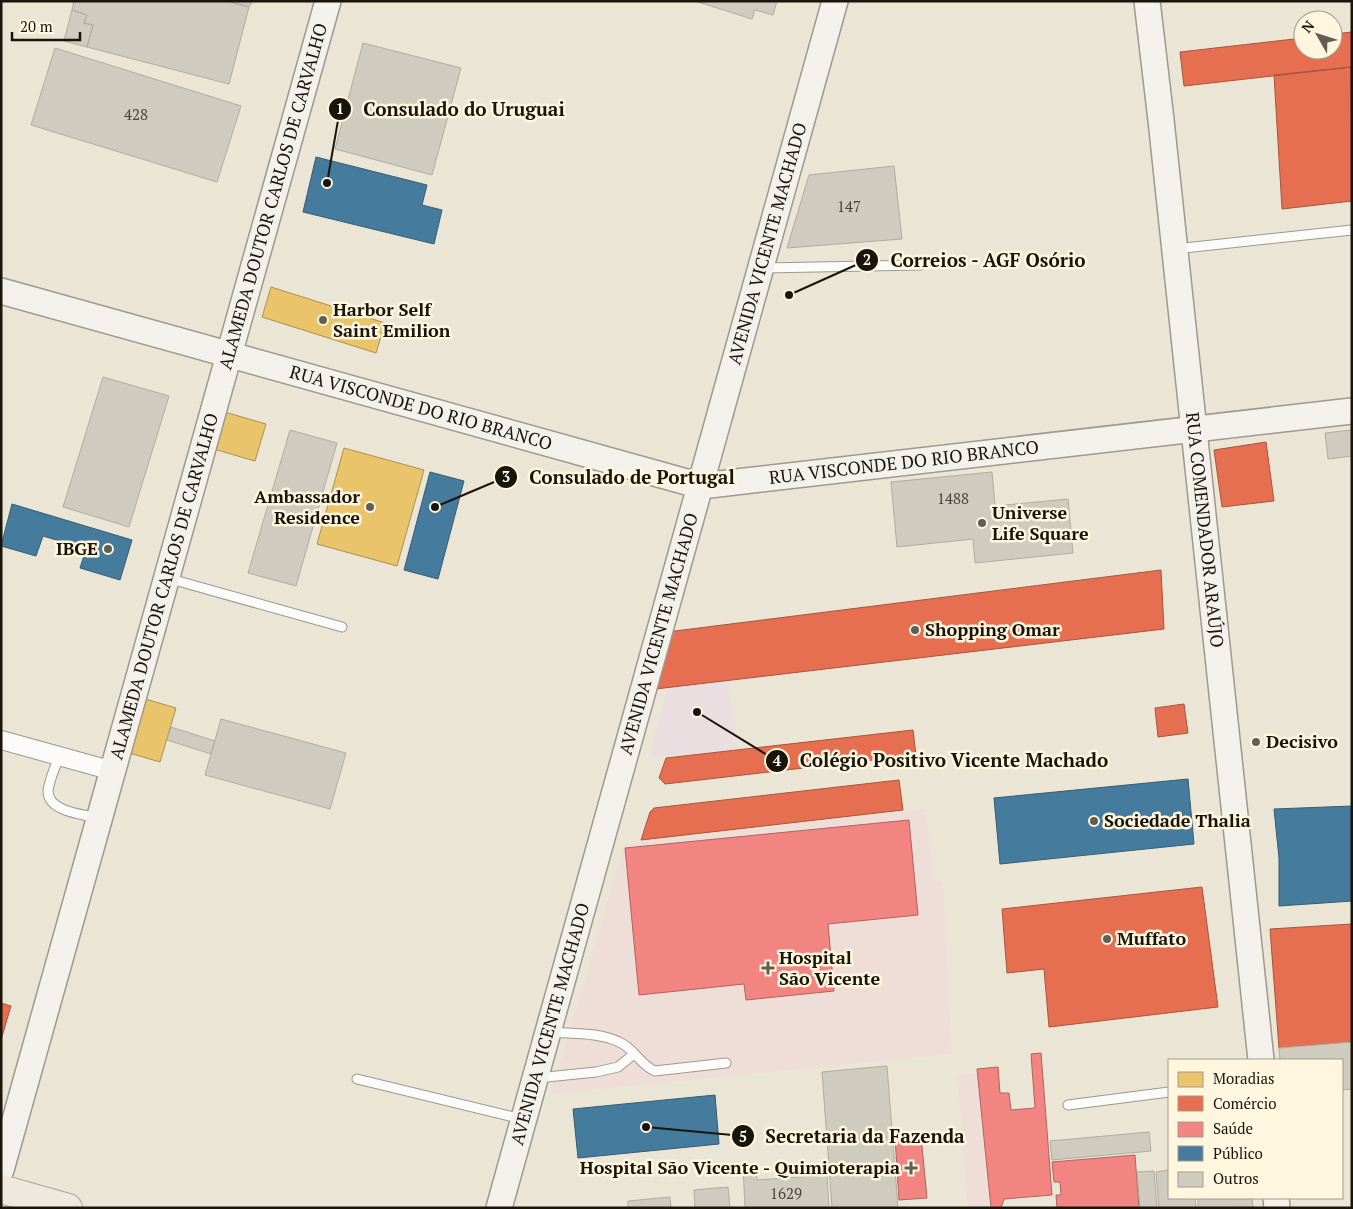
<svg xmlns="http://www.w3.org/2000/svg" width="1353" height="1209" font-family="'PT Serif',serif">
<rect width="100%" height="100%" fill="#eae5d5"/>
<path fill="#ebdee0" d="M726,665L738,750L649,757L671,674Z"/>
<path fill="#efded7" d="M926,809L934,881H943L952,1054L551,1094L624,844Z
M977,1073L989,1208H968L957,1075Z"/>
<path fill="#e9c46a" stroke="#ab904e" d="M271,287L385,323L376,353L262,317Z
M221,411L266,424L255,461L210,448Z
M344,448L424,470L397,566L317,544Z
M142,698L176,708L160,762L126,752Z"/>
<path fill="#e76f51" stroke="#a9543c" d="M1352,32V67L1184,86L1180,52L1303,38V50H1333V34Z
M1351,67L1352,201L1282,209L1274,75Z
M1266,442L1274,501L1222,507L1214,450Z
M1161,570L1164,629L647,690L667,632Z
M1184,704L1188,733L1158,737L1155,708Z
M913,730L916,755L665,784L659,778L666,758Z
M899,780L903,810L641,840L650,812L654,808Z
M1202,887L1218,1007L1049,1027L1044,969L1007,973L1002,909Z
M1352,924V1042L1279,1048L1270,929Z
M1,1003L11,1006L1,1040Z"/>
<path fill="#f28482" stroke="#b1635e" d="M909,820L918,915L828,924L834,991L746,1000L744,984L639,995L625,848Z
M1041,1053L1052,1195L1004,1199L1001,1208H991L977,1069L998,1067L1000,1093H1009L1011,1110L1035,1108L1031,1054Z
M921,1136L927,1198L899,1200L895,1138Z
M1135,1155L1139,1208H1057L1056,1195H1061L1060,1182H1054L1052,1162Z"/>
<path fill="#457b9d" stroke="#385c71" d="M316,157L427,185L422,205L442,210L434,244L303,212Z
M430,472L464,481L438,579L404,570Z
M12,504L132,540L120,580L80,568L86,549L43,536L36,556L1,546Z
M1188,779L1194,844L1000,864L994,798Z
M1352,806V901L1279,906V858L1274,809Z
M715,1095L719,1144L578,1158L573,1109Z"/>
<path fill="#cfcbbf" stroke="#b1aca0" d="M74,1H227L249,7L229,84L87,47L93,25L84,23L87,15L72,10Z
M227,1H253L249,7Z
M695,1H777L773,15L755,10L752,19Z
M72,10L87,15L84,23L93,25L87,47L64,41Z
M363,43L461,68L432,175L335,149Z
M55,48L241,106L217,182L31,125Z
M894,166L902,239L787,248L809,175Z
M103,377L169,396L129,527L63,507Z
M290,430L337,443L296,586L248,573Z
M1352,430V456L1328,459L1325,433Z
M992,472L995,506L1068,499L1073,553L975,563L973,539L897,547L891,482Z
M221,719L346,753L330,809L205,775Z
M171,727L215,741L211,754L167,740Z
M1352,1042V1089L1342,1090V1060H1280L1279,1048Z
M887,1066L898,1208H832L822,1072Z
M1149,1132L1151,1151L1052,1160L1050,1141Z
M756,1164L757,1180L827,1175L829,1208H745L743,1165Z
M1169,1170V1198H1195L1196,1208H1159L1156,1172Z
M1154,1171L1157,1208H1140L1137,1172Z
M728,1187L730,1208H695L694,1190Z
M670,1197L671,1208H628V1201Z
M1198,1198H1252L1253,1207L1198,1208Z"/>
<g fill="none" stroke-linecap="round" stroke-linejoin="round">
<g stroke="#9d998c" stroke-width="11">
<path id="lane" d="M1175,249L1352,230
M764,268L921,265
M167,578L342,627
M59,756C56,766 49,780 48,791C48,812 83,814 97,818
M550,1032C571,1034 599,1032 619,1042C634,1048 640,1065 655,1071L726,1063
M537,1078L596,1072L618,1067L634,1054
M357,1079L522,1119
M1068,1105L1169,1092"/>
</g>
<g stroke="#9d998c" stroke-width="20">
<path id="street" d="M1,740L113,771"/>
</g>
<g stroke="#9d998c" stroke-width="28">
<g id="secondary">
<path id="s1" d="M1147,1L1161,120L1261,1060"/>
<path id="s2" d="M1,291L701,486L1352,411"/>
<path id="s3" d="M1,1170L328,1"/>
<path d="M1276,1198L1277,1208"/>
<path id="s4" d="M499,1208L835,1"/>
</g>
</g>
<g stroke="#b0a391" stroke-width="30">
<path id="primary" d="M1,1189L68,1208"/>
</g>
<use href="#lane" stroke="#fcfbf9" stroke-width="9"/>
<use href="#street" stroke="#fcfbf9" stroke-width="18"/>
<use href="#secondary" stroke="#f4f1ec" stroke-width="25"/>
<use href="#primary" stroke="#eee8df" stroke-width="28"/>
</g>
<g fill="#625e52" stroke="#fff6df" stroke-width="2">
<circle cx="323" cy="320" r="5"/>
<circle cx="370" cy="507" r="5"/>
<circle cx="982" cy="523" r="5"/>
<circle cx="108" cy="549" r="5"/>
<circle cx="915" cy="630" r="5"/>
<circle cx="1256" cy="742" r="5"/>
<circle cx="1094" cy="821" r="5"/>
<circle cx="1107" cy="939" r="5"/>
<path d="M765.5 960.5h5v5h5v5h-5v5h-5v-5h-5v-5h5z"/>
<path d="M908.5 1160.5h5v5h5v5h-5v5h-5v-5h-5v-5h5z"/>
</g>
<g text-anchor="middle" stroke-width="5" stroke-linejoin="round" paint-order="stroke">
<g font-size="15" fill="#48443a">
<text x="136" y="120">428</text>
<text x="849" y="212">147</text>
<text x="953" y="504">1488</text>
<text x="786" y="1199">1629</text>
</g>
<g font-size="18" fill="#19150b" stroke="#fff6df">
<text dy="6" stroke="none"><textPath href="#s3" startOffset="1011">ALAMEDA DOUTOR CARLOS DE CARVALHO</textPath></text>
<text dy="6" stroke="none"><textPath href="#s4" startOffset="1001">AVENIDA VICENTE MACHADO</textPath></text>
<text dy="6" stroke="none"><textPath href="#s2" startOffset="436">RUA VISCONDE DO RIO BRANCO</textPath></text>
<text dy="6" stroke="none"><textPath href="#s2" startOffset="931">RUA VISCONDE DO RIO BRANCO</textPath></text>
<text dy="6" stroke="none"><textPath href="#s1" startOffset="532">RUA COMENDADOR ARAÚJO</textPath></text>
<text dy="6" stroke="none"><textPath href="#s3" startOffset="606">ALAMEDA DOUTOR CARLOS DE CARVALHO</textPath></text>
<text dy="6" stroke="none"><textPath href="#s4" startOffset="596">AVENIDA VICENTE MACHADO</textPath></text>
<text dy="6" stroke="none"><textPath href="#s4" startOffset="191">AVENIDA VICENTE MACHADO</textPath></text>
</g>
<g font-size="18" font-weight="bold" fill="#19150b" stroke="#fff6df" text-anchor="start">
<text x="333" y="316">Harbor Self<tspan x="333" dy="21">Saint Emilion</tspan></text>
<text x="360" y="503" text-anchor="end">Ambassador<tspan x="360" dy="21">Residence</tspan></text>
<text x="992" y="519">Universe<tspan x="992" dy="21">Life Square</tspan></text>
<text x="98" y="555" text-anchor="end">IBGE</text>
<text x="925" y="636">Shopping Omar</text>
<text x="1266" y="748">Decisivo</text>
<text x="1104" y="827">Sociedade Thalia</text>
<text x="1117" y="945">Muffato</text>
<text x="779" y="964">Hospital<tspan x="779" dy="21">São Vicente</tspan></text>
<text x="900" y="1174" text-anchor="end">Hospital São Vicente - Quimioterapia</text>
</g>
</g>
<path fill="none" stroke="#19150b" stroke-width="2" d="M327 183L340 109M789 295L867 260M435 507L506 477M697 712L777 761M646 1127L743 1136"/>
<g fill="#19150b" stroke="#fff6df" stroke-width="2">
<circle cx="327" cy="183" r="5"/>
<circle cx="789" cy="295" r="5"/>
<circle cx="435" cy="507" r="5"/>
<circle cx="697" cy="712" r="5"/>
<circle cx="646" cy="1127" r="5"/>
<circle cx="340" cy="109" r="12"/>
<circle cx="867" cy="260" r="12"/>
<circle cx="506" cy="477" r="12"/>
<circle cx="777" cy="761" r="12"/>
<circle cx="743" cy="1136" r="12"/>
</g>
<g font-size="15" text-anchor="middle" font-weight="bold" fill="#fff">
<text x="340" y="114">1</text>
<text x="867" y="265">2</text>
<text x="506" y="482">3</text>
<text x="777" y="766">4</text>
<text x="743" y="1142">5</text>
</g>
<g font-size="19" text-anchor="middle" font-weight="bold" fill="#19150b" stroke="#fff6df" stroke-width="5" stroke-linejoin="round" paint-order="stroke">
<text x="464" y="116">Consulado do Uruguai</text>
<text x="988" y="267">Correios - AGF Osório</text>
<text x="632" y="484">Consulado de Portugal</text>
<text x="954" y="767">Colégio Positivo Vicente Machado</text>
<text x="865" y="1143">Secretaria da Fazenda</text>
</g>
<rect width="1353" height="1209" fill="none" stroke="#19150b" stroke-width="5"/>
<rect x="1168" y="1059" width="175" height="140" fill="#fff6df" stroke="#a39c8a"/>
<rect x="1178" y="1072" width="25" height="15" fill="#e9c46a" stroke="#a39c8a"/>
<text x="1213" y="1084" font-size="15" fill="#19150b">Moradias</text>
<rect x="1178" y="1096" width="25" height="15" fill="#e76f51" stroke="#a39c8a"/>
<text x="1213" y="1109" font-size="15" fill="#19150b">Comércio</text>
<rect x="1178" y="1122" width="25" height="15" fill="#f28482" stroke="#a39c8a"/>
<text x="1213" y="1134" font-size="15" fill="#19150b">Saúde</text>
<rect x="1178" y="1146" width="25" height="15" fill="#457b9d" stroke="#a39c8a"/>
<text x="1213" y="1159" font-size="15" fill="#19150b">Público</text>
<rect x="1178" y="1172" width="25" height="15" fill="#cfcbbf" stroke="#a39c8a"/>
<text x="1213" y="1184" font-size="15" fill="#19150b">Outros</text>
<g transform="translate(1318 35) rotate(309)"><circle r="24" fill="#fff6df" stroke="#a39c8a"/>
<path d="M0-4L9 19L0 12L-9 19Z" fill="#625e52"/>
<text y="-8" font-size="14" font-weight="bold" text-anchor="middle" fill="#19150b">N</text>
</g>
<path d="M12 32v8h68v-8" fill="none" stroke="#19150b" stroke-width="2.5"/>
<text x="20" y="32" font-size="15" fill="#19150b" stroke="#fff6df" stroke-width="4" paint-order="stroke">20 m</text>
</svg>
